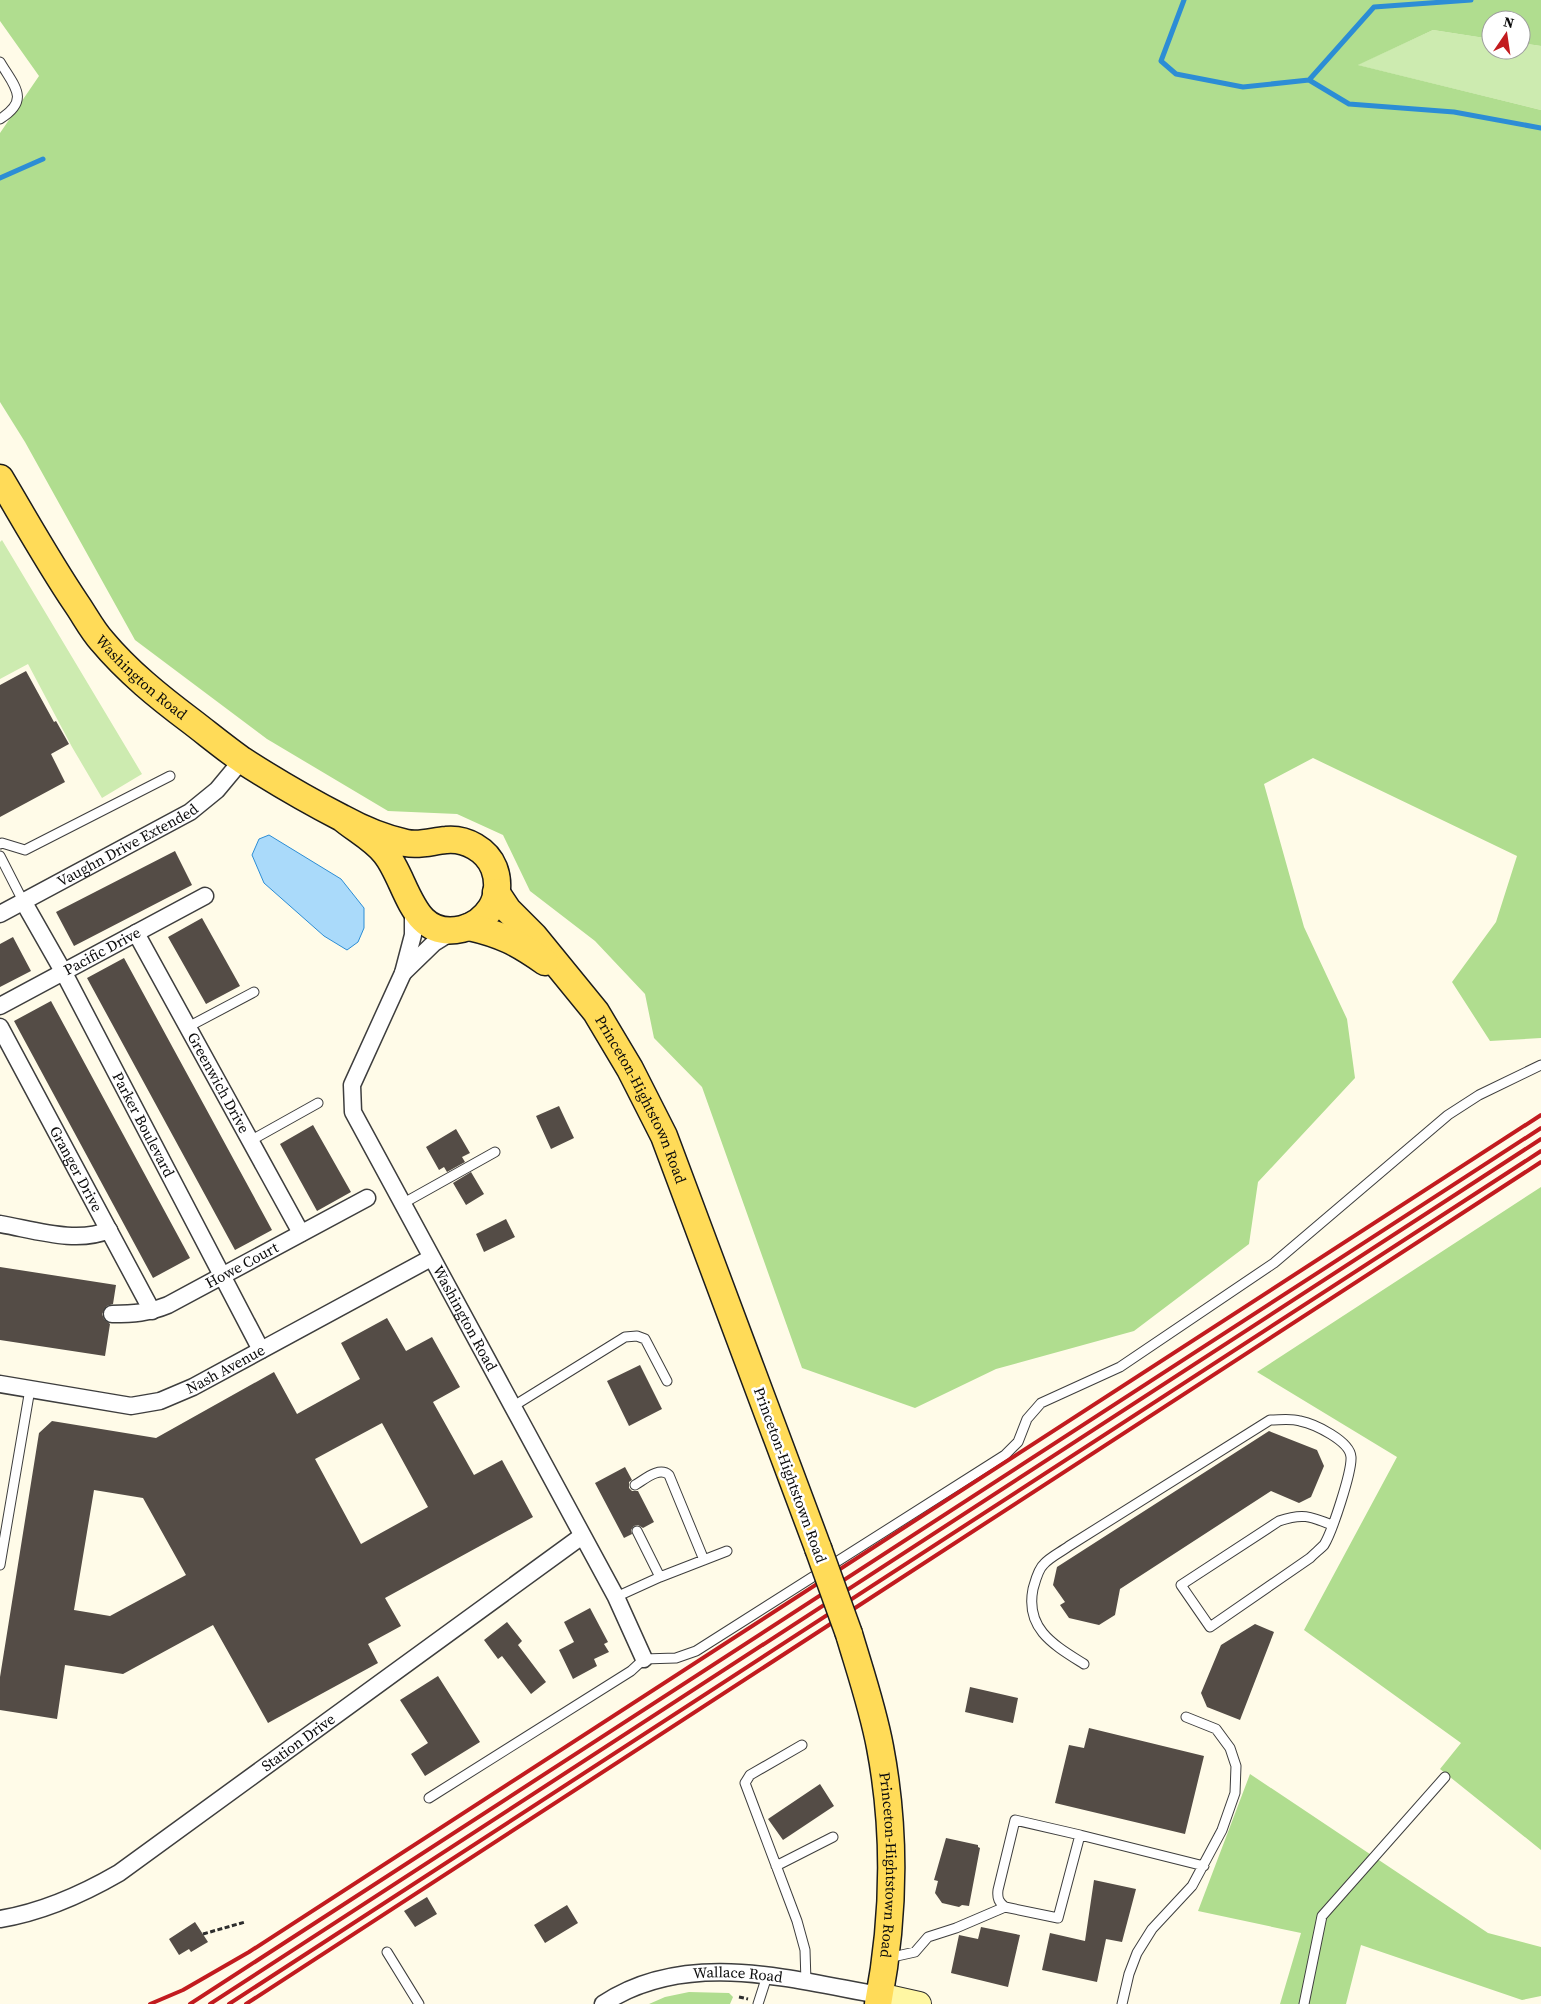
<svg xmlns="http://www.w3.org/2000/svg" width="1541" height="2004" font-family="'Source Serif 4',serif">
<rect width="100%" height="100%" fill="#fffbe8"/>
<path fill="#cdebb0" d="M1433,30L1491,39V50H1521V43L1541,46V110L1357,65Z
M2,540L142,774L102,798L72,747L28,664L0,679V542Z"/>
<path fill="#b0dd8f" d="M0,0H1541V46L1521,43V20H1491V39L1433,30L1358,65L1541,110V1038L1490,1041L1452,982L1496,922L1517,856L1313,758L1264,784L1304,927L1347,1019L1355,1078L1258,1182L1249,1244L1134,1331L996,1369L915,1408L802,1368L702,1087L654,1038L645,994L595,941L530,891L503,835L457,814L388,811L267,739L135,640L25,442L0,402V133L39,76L0,21Z
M1541,1187V1850L1440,1769L1461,1743L1304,1630L1397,1457L1257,1372Z
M1250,1774L1488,1933L1541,1947V1996L1522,2000L1361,1945L1346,2004H1280L1301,1933L1198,1911Z
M689,1992L729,1993L733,1997L730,2004H649L665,1997Z"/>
<path fill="#aadafa" stroke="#2c8dd5" d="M269,835L341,879L364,908V928L358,942L347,950L324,936L264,883L252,855L259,839Z"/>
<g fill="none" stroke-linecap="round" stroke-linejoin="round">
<path stroke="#2c8dd5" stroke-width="5" d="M1184,0L1161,61L1176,74L1243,87L1309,80L1374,7L1471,0
M1309,80L1349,104L1454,112L1541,128
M0,178L43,159"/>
</g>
<path fill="#544c46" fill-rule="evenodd" d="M26,671L54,722L56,721L69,744L51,754L65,782L0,817V685Z
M175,851L192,885L74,946L56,912Z
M202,918L240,986L206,1004L168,937Z
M13,937L31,971L0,987V944Z
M124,958L272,1230L235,1250L87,978Z
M51,1001L190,1258L153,1278L14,1021Z
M559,1106L574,1138L551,1149L536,1116Z
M313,1125L351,1192L317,1211L280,1144Z
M456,1129L470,1153L462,1157L465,1162L447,1172L444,1167L439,1170L426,1147Z
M471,1172L484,1194L466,1205L453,1183Z
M506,1219L515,1237L484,1252L476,1234Z
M0,1267L116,1285L113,1304L107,1306L102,1314L104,1319L110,1324L105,1356L0,1340Z
M387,1318L406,1351L432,1337L460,1387L433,1402L474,1475L502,1460L533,1517L385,1598L401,1626L368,1644L378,1663L268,1723L213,1625L123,1674L65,1665L57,1719L0,1710V1677L39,1433L52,1421L156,1438L274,1372L297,1414L360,1379L341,1343ZM382,1423L428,1507L361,1544L315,1459ZM94,1490L143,1498L186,1575L110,1616L74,1610Z
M640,1365L662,1409L629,1426L607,1381Z
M1269,1431L1317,1450L1324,1466L1311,1497L1299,1503L1271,1491L1120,1589L1115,1615L1099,1625L1069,1618L1060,1605L1065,1602L1053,1585L1057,1567Z
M625,1467L632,1480L629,1482V1488L632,1491H638L654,1522L643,1528L638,1525L634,1526L631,1530L632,1534L624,1538L595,1483Z
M590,1608L608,1642L604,1644L609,1652L594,1659L597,1666L573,1679L559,1650L574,1642L564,1622Z
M507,1622L522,1641L518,1645L546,1682L531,1694L502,1656L498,1659L484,1640Z
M1255,1624L1274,1632L1240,1720L1207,1707L1201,1693L1221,1645Z
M438,1676L480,1742L425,1776L411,1754L428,1743L400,1700Z
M970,1687L1018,1698L1013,1723L965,1712Z
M1089,1728L1204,1756L1185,1834L1055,1803L1069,1745L1084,1748Z
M820,1784L834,1806L783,1840L768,1819Z
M946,1838L978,1845V1847L980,1848L969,1906L962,1905L959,1907L942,1903L935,1893L938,1881L934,1880Z
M1094,1880L1136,1889L1122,1942L1106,1939L1097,1982L1042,1970L1050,1933L1085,1941Z
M427,1897L437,1914L415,1927L404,1911Z
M567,1905L578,1923L545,1943L534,1925Z
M195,1922L208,1942L191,1952L189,1949L179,1955L169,1939Z
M981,1927L1020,1935L1008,1987L951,1973L959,1935L978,1939Z"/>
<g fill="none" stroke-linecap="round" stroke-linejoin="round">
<g stroke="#3e3e3e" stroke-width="11">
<path id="lane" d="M0,62C14,86 31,100 0,119
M0,844L2,843L25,850L170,776
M0,856L23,901
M188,1027L254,992
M250,1141L318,1103
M402,1204L495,1152
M512,1407L625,1337L637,1336L645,1339L667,1381
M635,1485C644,1480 659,1466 669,1475L704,1560
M637,1531L660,1577
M0,1565L30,1389
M616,1597L660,1577L727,1551
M1084,1664C1054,1645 1025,1629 1033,1589C1035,1582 1038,1569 1044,1564C1050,1557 1061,1552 1069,1546L1270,1420C1280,1420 1290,1418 1300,1421C1315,1424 1350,1441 1351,1457C1352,1472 1332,1532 1324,1545C1320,1549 1314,1554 1310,1558L1210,1627L1181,1585L1279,1521C1302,1513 1310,1516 1332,1525
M802,1745L750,1775L745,1783L797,1921L805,1950L806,1982
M429,1798L631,1671L644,1659L676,1658L696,1651L1005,1455L1018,1442L1027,1419L1041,1403L1120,1367L1274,1263L1448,1115L1479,1095L1541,1065
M1080,1835L1015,1820L998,1890C997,1899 999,1902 1005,1907L1058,1918L1080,1835L1204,1866
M776,1866L833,1837
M387,1952L419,2004
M888,1958L915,1952L928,1937L956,1928L1005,1907
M758,2004L767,1976
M1122,2004L1129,1974L1137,1953L1152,1929L1192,1886L1222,1830L1235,1793L1236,1766L1230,1748L1216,1729L1186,1717
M1304,2004L1322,1916L1445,1777"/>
</g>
<g stroke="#3e3e3e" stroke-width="19">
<g id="street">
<path id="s1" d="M23,901L64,973L261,1350"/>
<path id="s2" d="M413,909V935L403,973L352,1085L353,1112L616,1597L644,1659"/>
<path id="s3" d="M0,914L190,812L217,790L242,760"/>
<path id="s4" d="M136,933L301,1233"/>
<path d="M403,973L434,943L455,930"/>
<path id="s5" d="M0,1006L205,896"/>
<path id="s6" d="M0,1027L152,1311"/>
<path d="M0,1224C35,1230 77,1244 109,1230"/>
<path id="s7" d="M112,1314C133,1314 149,1313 168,1305L367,1198"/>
<path id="s8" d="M0,1384L131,1406L160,1401L193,1387L431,1258"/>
<path id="s9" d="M0,1919C43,1912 81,1895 119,1873L582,1536"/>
<path id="s10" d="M603,2004C686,1949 789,1979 879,1995"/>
</g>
</g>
<g stroke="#2d2d2d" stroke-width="26">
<path id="secondary" d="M879,1995L919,2004"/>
</g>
<g stroke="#1c1c1c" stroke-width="29">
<g id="primary">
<path id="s11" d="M0,478C25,520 49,563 76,603C85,616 92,630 102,641C128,672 159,697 191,721C208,734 225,748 242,760C273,780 309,801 342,818C362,829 383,838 406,843C420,846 433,841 446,840C466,838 487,850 494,868C499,881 498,897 491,908C484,919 474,926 462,929C411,941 408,881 385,853C374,839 355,829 342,818"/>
<path id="s12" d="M496,892L508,910L534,936L596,1012L630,1069L664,1136L818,1548"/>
<path d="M469,927C501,934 518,943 545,962"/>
<path id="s13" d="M849,1634C860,1671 873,1709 880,1747C896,1831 894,1920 878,2004"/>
</g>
</g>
<path stroke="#2d2d2d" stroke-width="3" stroke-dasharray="5 2.5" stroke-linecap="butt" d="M203,1934L245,1922
M739,1997L748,1999"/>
<use href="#lane" stroke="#fff" stroke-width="9"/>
<use href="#street" stroke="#fff" stroke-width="16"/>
<use href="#secondary" stroke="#fff7a3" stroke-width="24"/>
<use href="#primary" stroke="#ffdb58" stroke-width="26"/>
<path stroke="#c21b1f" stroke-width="4" d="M150,2004L183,1990L249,1952L1541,1115
M190,2004L1541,1128
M210,2004L1541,1139
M229,2004L1541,1151
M246,2004L1541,1162"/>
<g stroke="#1c1c1c" stroke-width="29" stroke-linecap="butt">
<path id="primary-bridge" d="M818,1548L849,1634"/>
</g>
<use href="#primary-bridge" stroke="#ffdb58" stroke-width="26"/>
</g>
<g text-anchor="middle" stroke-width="5" stroke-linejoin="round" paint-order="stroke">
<g font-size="15" fill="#0b0b0b" stroke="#fff">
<text dy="5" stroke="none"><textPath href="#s11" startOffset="246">Washington Road</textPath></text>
<text dy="5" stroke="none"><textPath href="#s3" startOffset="145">Vaughn Drive Extended</textPath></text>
<text dy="5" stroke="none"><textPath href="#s5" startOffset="116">Pacific Drive</textPath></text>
<text dy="5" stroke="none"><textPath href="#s4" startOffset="171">Greenwich Drive</textPath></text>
<text dy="5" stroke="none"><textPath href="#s12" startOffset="255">Princeton-Hightstown Road</textPath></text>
<text dy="5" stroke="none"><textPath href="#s1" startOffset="254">Parker Boulevard</textPath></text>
<text dy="5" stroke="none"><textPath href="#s6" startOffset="161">Granger Drive</textPath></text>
<text dy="5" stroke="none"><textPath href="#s7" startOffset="141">Howe Court</textPath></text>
<text dy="5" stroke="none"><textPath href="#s2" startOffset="450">Washington Road</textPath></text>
<text dy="5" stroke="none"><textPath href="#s8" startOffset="235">Nash Avenue</textPath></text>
<text transform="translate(790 1475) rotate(70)" y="5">Princeton-Hightstown Road</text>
<text dy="5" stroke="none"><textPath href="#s9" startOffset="350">Station Drive</textPath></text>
<text dy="5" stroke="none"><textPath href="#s13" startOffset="236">Princeton-Hightstown Road</textPath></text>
<text dy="5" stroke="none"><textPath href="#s10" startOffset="141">Wallace Road</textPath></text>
</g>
</g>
<g transform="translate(1506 35) rotate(13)"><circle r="24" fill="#ffffff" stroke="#9d9d9d"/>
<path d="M0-4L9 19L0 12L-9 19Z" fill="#c21b1f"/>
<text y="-8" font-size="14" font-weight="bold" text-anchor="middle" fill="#0b0b0b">N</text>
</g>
</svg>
